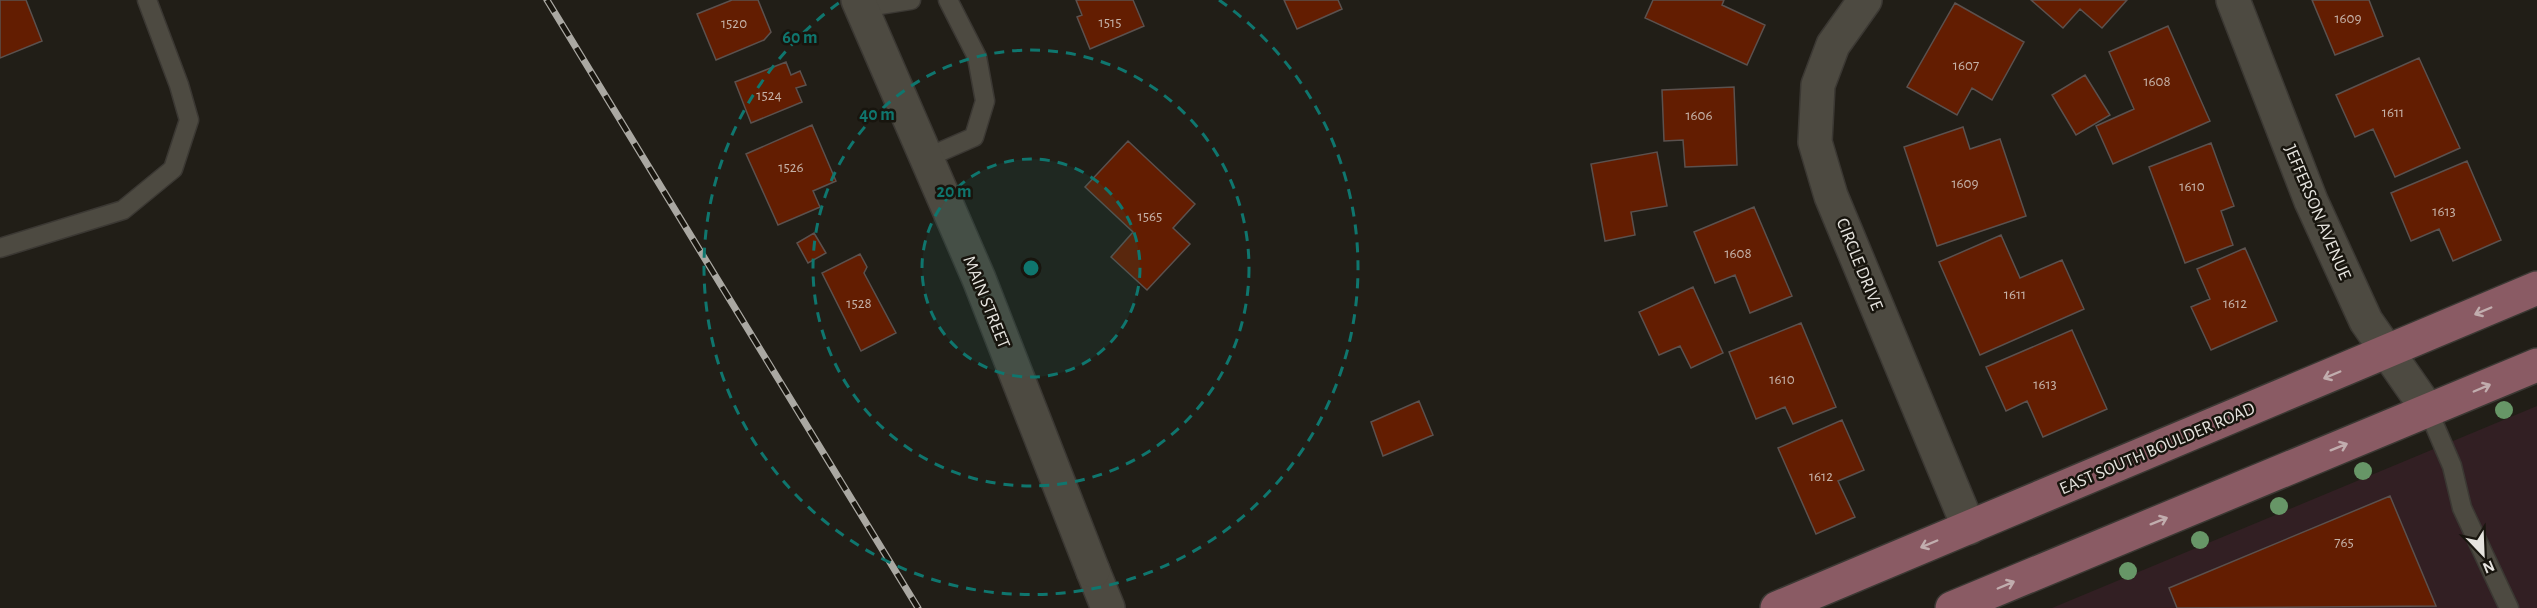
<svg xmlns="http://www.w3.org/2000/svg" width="2537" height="608" font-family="'Alegreya Sans',sans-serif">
<rect width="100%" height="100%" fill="#211e17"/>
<path fill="#321f23" d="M2537,406V608H2052Z"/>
<path fill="#631d01" stroke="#5b514e" stroke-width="1.5" d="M0,0H26L42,41L0,58Z
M732,0H758L771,32L764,40L716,60L697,14Z
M1076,0H1133L1144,26L1090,49L1077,17L1082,15Z
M1284,0H1338L1342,9L1297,29Z
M1653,0H1724L1722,5L1765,25L1747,65L1645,18Z
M2031,0H2127L2102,28L2080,9L2063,28Z
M2312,0H2369L2383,36L2335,55Z
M1955,3L2024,42L1992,100L1972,88L1957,115L1907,87Z
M2168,26L2210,121L2113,164L2096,126L2134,109L2109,52Z
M2419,58L2460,148L2395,177L2373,129L2355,137L2336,95Z
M786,62L791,75L800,71L806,85L796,88L802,102L751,123L735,82Z
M2085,75L2110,115L2076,135L2052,95Z
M1734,87L1737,165L1685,167L1683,140L1664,141L1662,90Z
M812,125L836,181L813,191L820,207L778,225L746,154Z
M1963,127L1970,149L2000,139L2026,216L1937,246L1904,147Z
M1128,141L1195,204L1173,228L1190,244L1147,290L1111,257L1133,232L1085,187Z
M2211,143L2234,206L2221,211L2233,245L2185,263L2149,167Z
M1657,152L1667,206L1631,212L1635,235L1605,241L1591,164Z
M2467,161L2501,240L2453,261L2439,229L2411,241L2391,193Z
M1754,207L1792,296L1750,313L1735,275L1715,283L1694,232Z
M814,233L826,253L808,263L797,243Z
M2001,235L2020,278L2062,260L2084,309L1980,355L1939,262Z
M2245,248L2277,321L2211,350L2191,307L2210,299L2197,269Z
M860,254L867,267L864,273L896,333L861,351L822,273Z
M1693,287L1723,353L1691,368L1680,346L1659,355L1639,312Z
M1801,323L1836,407L1793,424L1785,407L1756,419L1729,352Z
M2072,330L2107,409L2043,437L2027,401L2006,411L1986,367Z
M1419,401L1433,435L1383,456L1371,422Z
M1842,420L1864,470L1838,481L1855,517L1816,534L1778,448Z
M2390,496L2436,606L2177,608L2169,588Z"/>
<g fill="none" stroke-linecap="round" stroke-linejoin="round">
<g stroke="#3b3833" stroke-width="21">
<path id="service" d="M861,8L911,0
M926,158L974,137L985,101L977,57L948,0
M0,248L123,210L173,169L189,120L179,85L147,0
M2428,410L2452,466L2462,508L2509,608"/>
</g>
<g stroke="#3b3833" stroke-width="36">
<path id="minor" d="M1865,0L1833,45L1818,85L1815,142L1831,196L1969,528
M2233,0L2311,201L2366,321L2428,410
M1093,571L1108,608"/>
</g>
<g stroke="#3b3833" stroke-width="36">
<path id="tertiary" d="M858,0L979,279L1093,571"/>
</g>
<g stroke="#3b3833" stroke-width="36">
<path id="primary" d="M1777,608L2537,288
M1952,608L2537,365"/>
</g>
<use href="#service" stroke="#4d4a41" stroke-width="18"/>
<use href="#minor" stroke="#4d4a41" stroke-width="33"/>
<use href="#tertiary" stroke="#4d4a41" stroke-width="33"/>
<use href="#primary" stroke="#8a5b64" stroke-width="33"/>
<g stroke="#aaa8a2" stroke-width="7">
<path id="rail" d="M547,0L918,608"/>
</g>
<use href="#rail" stroke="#18150e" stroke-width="4.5" stroke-dasharray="14" stroke-linecap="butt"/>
</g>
<g fill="#679667">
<circle cx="2504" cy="410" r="9"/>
<circle cx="2363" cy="471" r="9"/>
<circle cx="2279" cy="506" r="9"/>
<circle cx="2200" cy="540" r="9"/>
<circle cx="2128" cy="571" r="9"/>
</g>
<defs><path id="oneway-shaft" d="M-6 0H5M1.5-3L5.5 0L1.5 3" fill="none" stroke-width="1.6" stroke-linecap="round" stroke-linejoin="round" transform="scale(1.5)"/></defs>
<g stroke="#c1adae">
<use href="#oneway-shaft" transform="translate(2483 311) rotate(157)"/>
<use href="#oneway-shaft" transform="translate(2332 375) rotate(157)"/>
<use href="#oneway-shaft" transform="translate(2482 388) rotate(-23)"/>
<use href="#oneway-shaft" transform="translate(2339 447) rotate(-22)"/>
<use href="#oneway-shaft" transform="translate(2159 521) rotate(-22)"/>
<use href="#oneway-shaft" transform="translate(1929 544) rotate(157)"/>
<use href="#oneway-shaft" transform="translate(2006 585) rotate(-23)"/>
</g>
<circle cx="1031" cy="268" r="109" fill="#0f766e" fill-opacity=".12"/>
<g fill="none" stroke="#0f766e" stroke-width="3" stroke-dasharray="10 8">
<circle cx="1031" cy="268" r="109"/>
<circle cx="1031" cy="268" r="218"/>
<path d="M1219 0A327 327 0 1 1 843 0"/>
</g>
<g text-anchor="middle" stroke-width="5" stroke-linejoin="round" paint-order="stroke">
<g font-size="15" fill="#c5b2a8">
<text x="2348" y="23">1609</text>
<text x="1110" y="27">1515</text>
<text x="734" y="28">1520</text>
<text x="1966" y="70">1607</text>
<text x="2157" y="86">1608</text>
<text x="769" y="100">1524</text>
<text x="2393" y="117">1611</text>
<text x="1699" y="120">1606</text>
<text x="791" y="172">1526</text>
<text x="1965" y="188">1609</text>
<text x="2192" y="191">1610</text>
<text x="2444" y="216">1613</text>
<text x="1150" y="221">1565</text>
<text x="1738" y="258">1608</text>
<text x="2015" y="299">1611</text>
<text x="859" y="308">1528</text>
<text x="2235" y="308">1612</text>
<text x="1782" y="384">1610</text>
<text x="2045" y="389">1613</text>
<text x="1821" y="481">1612</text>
<text x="2344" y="547">765</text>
</g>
<g font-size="18" fill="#e6e4df" stroke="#18150e">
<text transform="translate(2318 212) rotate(67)" y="6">JEFFERSON AVENUE</text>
<text transform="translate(1860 264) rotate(68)" y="6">CIRCLE DRIVE</text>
<text transform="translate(987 302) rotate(68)" y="6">MAIN STREET</text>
<text transform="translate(2157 448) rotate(-23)" y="6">EAST SOUTH BOULDER ROAD</text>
</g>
</g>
<circle cx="1031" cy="268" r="9" fill="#0f766e" stroke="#18150e" stroke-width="3"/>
<g font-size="18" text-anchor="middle" font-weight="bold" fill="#0f766e" stroke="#18150e" stroke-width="5" stroke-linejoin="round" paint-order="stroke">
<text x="800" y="43">60 m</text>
<text x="877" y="120">40 m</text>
<text x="954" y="197">20 m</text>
</g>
<g transform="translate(2483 554) rotate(157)" stroke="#18150e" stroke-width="4.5" paint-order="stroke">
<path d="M0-4.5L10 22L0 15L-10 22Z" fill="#e6e4df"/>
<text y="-9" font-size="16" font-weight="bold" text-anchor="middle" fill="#e6e4df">N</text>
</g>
</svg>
